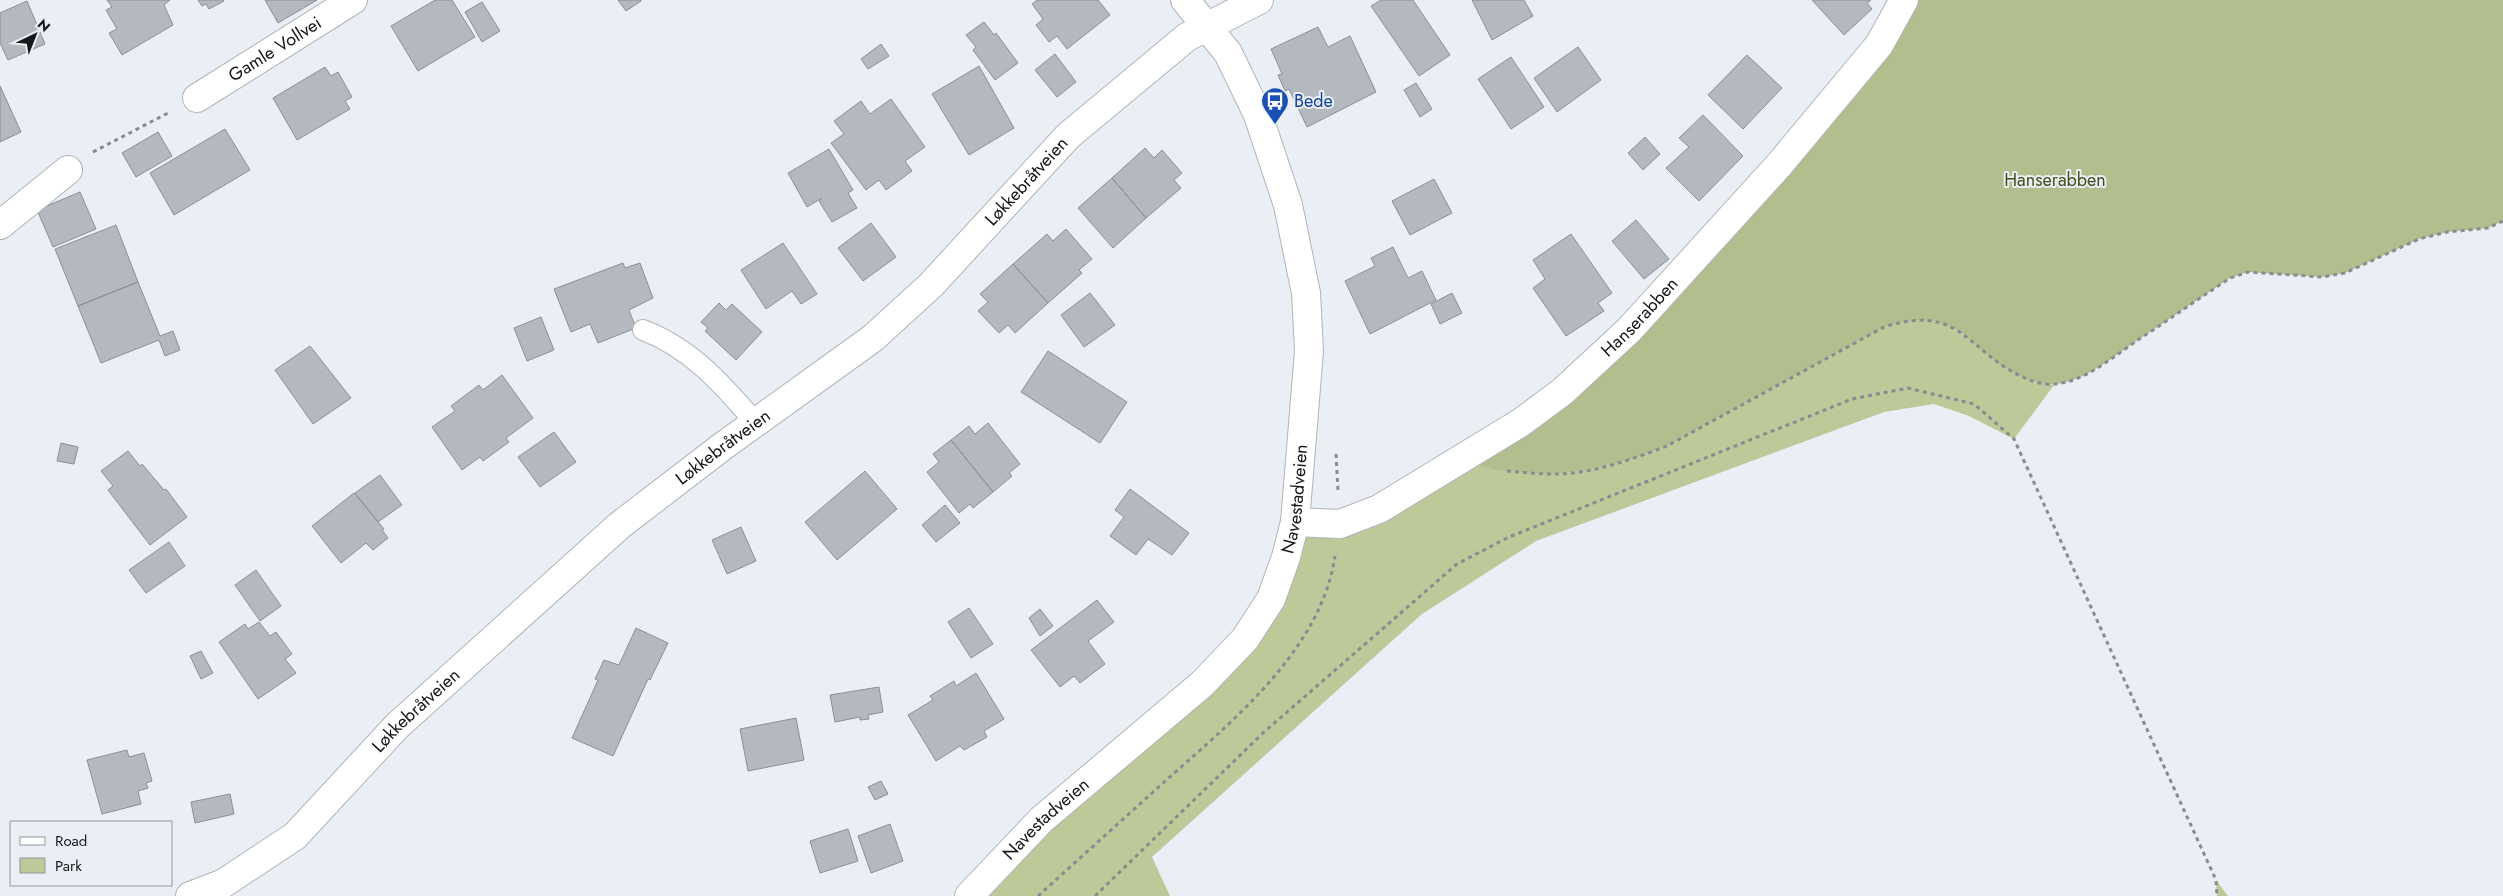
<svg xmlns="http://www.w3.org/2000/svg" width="2503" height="896" font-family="Jost,sans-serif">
<rect width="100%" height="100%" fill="#e9eff5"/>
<path fill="#bdc998" d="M1907,320H1928L1948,325L2033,382L2054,385L2014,439L1969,416L1934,404L1884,412L1536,541L1422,614L1152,857L1170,896H969L1245,639L1295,522L1340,524L1461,459L1551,474L1585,471L1633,459L1667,446L1884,327Z
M2216,880L2228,896H2217Z"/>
<path fill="#b2be8d" d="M1904,0H2503V221L2488,228L2447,232L2419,239L2345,273L2322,277L2248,272L2230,278C2200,298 2171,318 2141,338C2115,355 2087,381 2055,384C2045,385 2033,382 2025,378C1966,352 1962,302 1884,327L1667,446L1633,459L1585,471L1551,474L1495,470L1461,459L1629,330Z"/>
<path fill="#b4b9bf" stroke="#8a9095" d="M107,0H170L164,5L173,25L122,55L109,33L117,29L106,10L112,7Z
M198,0H223L224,1L209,9L206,4L202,6Z
M265,0H317L278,23Z
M435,0H452L475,37L418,71L391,26Z
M618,0H641V1L626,11Z
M1037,0H1098L1110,15L1067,49L1057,36L1049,42L1036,25L1043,19L1032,4Z
M1381,0H1413L1450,55L1419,76L1371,6Z
M1472,0H1524L1533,16L1492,40Z
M1812,0H1871L1867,3L1872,9L1844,35Z
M27,1L45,44L8,60L0,43V13Z
M482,2L500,31L482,42L465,12Z
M984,22L994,35L996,33L1018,63L995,80L973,50L976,47L966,35Z
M1318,27L1328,47L1350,36L1376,92L1307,127L1289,89L1285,91L1278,75L1282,74L1271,49Z
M881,44L889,56L868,69L861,59Z
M1578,47L1601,80L1557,112L1534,78Z
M1055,54L1076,82L1057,97L1035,70Z
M1747,55L1782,88L1743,129L1708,95Z
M1511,57L1544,107L1511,129L1478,79Z
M979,66L1014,128L969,155L932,94Z
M325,67L331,76L338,72L352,97L345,101L350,109L297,140L273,98Z
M1416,83L1432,109L1420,117L1404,90Z
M0,86L21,132L0,142Z
M891,99L925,147L905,161L912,171L886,190L879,180L866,190L831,143L844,134L834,121L861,101L870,114Z
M1703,115L1743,156L1699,201L1666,168L1689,147L1679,138Z
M225,129L250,170L174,215L150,173Z
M158,132L172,156L136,177L122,153Z
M1645,137L1660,154L1643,170L1628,153Z
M1145,148L1154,158L1162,150L1182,173L1174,180L1181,188L1146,218L1112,178Z
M829,149L853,190L848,193L857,208L832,222L819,201L822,198L807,207L788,173Z
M1112,178L1146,218L1113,248L1078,208Z
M1434,179L1452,213L1410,235L1392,201Z
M80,192L96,229L53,247L37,210Z
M1636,220L1669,259L1644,279L1612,241Z
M871,223L896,257L863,281L838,248Z
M116,225L138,282L78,306L55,249Z
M1066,229L1092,259L1079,270L1082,273L1048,303L1013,264L1047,234L1053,241Z
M1571,234L1612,293L1598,303L1604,311L1566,336L1533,288L1545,279L1533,260Z
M783,243L817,294L801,304L792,291L766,309L741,270Z
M1393,247L1408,278L1422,271L1436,300L1370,334L1345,281L1375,266L1371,258Z
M623,263L625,268L640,263L653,298L629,310L636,328L598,343L590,324L571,332L554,289Z
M1013,264L1048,303L1015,333L1008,325L999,333L978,311L988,302L980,294Z
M138,282L160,336L173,331L180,350L165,356L159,340L101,363L78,306Z
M1090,293L1115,325L1084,347L1061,315Z
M1452,293L1462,313L1440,324L1431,304Z
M719,303L726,310L732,304L762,332L736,360L705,331L708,328L701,322Z
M541,317L554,350L527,361L514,328Z
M310,346L351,398L313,424L275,370Z
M1048,351L1127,402L1100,443L1021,392Z
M502,375L533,418L506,438L509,442L483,461L480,457L462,470L432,427L455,411L451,406L479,385L483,390Z
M988,423L1020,464L1009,473L1012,476L993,492L951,440L969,426L975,434Z
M554,432L576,462L540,487L518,457Z
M951,440L993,492L973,508L970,504L959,513L927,472L939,462L933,454Z
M61,443L78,447L74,464L57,461Z
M128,451L140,466L142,464L164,490L166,489L187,517L150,545L108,490L113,486L101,471Z
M865,471L897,509L837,560L805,522Z
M380,475L402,505L378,522L355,493Z
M1130,489L1189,533L1172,555L1148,539L1136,555L1110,536L1124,517L1115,510Z
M354,493L384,529L382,530L388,538L373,550L366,543L341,563L312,526Z
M945,505L960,523L936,542L922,525Z
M741,527L756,561L727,574L712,540Z
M169,542L185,566L146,593L129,570Z
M256,570L281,606L260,621L235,585Z
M1097,600L1114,622L1088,641L1105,664L1080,683L1074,676L1060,687L1031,650Z
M969,608L993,644L971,658L948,622Z
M1040,609L1053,626L1040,636L1029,618Z
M259,622L270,636L276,632L292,654L285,659L296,673L258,699L219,642L245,624L248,629Z
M636,628L668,643L650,680L648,679L613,756L572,738L598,680L595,679L604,660L619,665Z
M201,651L213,673L201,679L190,656Z
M976,673L1004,719L984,731L987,737L964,750L960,746L936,761L908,715L933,700L930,696L954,681L956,686Z
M879,687L883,712L868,715L869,719L860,720V717L835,722L830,695Z
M796,718L804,760L748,771L740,729Z
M127,750L129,757L144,753L152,781L146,783L148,788L138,791L141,804L102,814L87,760Z
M881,781L888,794L875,800L868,787Z
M230,794L234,814L195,823L191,802Z
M890,824L903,861L871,873L858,836Z
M848,829L858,861L820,873L810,841Z"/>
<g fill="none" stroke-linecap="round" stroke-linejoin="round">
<g stroke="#afb5ba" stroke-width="22">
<path id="lane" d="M643,330C691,348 723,385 755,422"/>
</g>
<g stroke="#afb5ba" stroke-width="30">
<g id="street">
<path id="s1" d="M197,98L353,0"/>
<path d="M0,225L68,170"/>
<path id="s2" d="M1295,522L1340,524L1379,509L1520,423L1562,392L1629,330L1779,165L1879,45L1904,0"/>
<path id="s3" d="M190,896L224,883L295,836L397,726L620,525L723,446L873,338L931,285L1068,136L1187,37L1259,0"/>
</g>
</g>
<g stroke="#afb5ba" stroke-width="30">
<g id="secondary">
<path id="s4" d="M969,896L1041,820L1202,684L1245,639L1271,599L1286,557L1295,522L1309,351L1306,293L1288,205L1258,115L1228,53L1185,0"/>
</g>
</g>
<path stroke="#878c90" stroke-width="3" stroke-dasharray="4 4" stroke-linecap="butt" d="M93,152L170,112
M1336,454L1338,490
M1507,471C1521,472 1536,474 1550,474C1590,475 1630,460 1667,446L1884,327C1962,302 1966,352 2025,378C2033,382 2045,385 2055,384C2087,381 2115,355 2141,338C2171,318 2200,298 2230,278L2248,272L2322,277L2345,273L2419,239L2447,232L2488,228L2503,221
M1038,896C1079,859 1121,821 1162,784C1230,723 1321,651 1335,556
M1095,896L1263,733L1457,564L1509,537L1852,399L1908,388L1974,404L2014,439L2216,880L2217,896"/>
<use href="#lane" stroke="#fff" stroke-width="20"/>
<use href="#street" stroke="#fff" stroke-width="28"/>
<use href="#secondary" stroke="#fff" stroke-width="28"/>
</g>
<defs>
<g id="bus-pin" transform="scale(1.4375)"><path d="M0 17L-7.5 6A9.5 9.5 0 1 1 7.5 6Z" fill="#1a4fb4" stroke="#e9eff5"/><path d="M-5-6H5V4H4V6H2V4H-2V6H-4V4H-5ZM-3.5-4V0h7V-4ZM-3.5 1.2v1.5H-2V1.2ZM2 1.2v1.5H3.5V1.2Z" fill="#fff"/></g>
</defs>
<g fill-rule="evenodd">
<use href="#bus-pin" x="1275" y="101"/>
</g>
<g text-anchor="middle" stroke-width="4" stroke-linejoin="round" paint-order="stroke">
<g font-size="18" fill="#141618" stroke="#e9eff5">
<text dy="6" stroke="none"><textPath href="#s1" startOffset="92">Gamle Vollvei</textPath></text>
<text dy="6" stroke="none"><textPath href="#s3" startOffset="1106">Løkkebråtveien</textPath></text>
<text dy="6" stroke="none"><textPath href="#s2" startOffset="412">Hanserabben</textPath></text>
<text dy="6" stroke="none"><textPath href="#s3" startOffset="701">Løkkebråtveien</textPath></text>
<text dy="6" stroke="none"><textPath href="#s4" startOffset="529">Navestadveien</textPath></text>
<text dy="6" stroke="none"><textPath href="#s3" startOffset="296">Løkkebråtveien</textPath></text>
<text dy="6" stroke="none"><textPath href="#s4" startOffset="109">Navestadveien</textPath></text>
</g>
<g font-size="18" fill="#164399" stroke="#e9eff5" text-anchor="start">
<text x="1294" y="107">Bede</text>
</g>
<g font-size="18" fill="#444f18" stroke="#e9eff5">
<text x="2055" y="186">Hanserabben</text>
</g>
</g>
<rect x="10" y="821" width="162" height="65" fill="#e9eff5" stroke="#94989d"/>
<rect x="20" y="837" width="25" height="8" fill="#ffffff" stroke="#94989d"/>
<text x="55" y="846" font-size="15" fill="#141618">Road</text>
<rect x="20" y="858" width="25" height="15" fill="#bdc998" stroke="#94989d"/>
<text x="55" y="871" font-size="15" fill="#141618">Park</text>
<g transform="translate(35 35) rotate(43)" stroke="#e9eff5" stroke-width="4" paint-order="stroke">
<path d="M0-4L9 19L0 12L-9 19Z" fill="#141618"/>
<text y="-8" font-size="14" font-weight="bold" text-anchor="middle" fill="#141618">N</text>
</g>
</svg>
